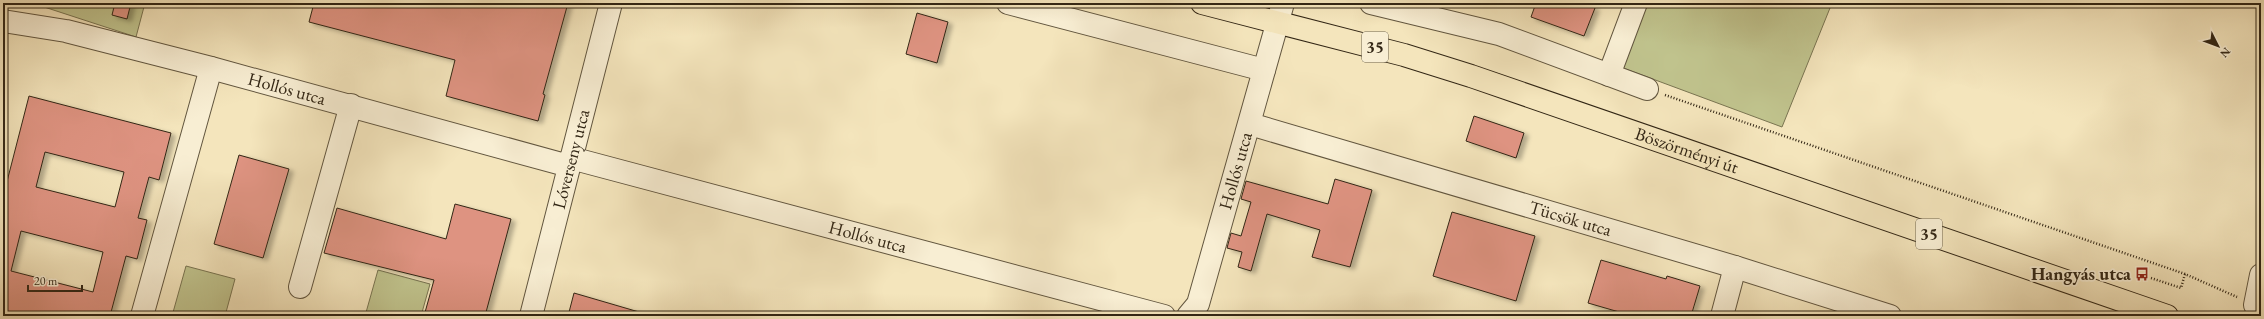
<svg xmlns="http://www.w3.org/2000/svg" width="2264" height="319" font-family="'EB Garamond',serif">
<defs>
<filter id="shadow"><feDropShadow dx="4.5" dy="2.5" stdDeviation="2" flood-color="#0004"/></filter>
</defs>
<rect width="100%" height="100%" fill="#f4e5bc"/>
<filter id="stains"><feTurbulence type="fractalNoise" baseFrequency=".005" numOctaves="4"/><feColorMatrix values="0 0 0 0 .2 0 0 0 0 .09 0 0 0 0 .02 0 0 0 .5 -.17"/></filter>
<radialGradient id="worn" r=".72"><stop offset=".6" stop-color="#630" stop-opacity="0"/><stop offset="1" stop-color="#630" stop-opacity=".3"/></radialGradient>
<path fill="#c0c38d" stroke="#797451" d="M32,3H145L136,37Z
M1646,3H1832L1782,127L1623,68Z
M186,266L235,279L225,316H172Z
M378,270L430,284L421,316H365Z"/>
<path fill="#de9381" stroke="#322615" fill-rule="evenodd" filter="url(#shadow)" d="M115,3H131L127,19L112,15Z
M314,3H568L543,94L545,95L538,121L446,96L455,60L309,22Z
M1536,3H1583L1595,8L1584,36L1531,17Z
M917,13L948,22L937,63L906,54Z
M29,96L171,133L159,180L149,177L138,218L147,220L137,259L126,256L110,316H17L3,312V197ZM45,152L124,172L115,207L36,187ZM21,231L103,252L93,292L11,271Z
M1474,116L1524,133L1516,158L1466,141Z
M239,155L289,169L263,258L214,244Z
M1335,179L1372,190L1350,267L1312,257L1320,230L1267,214L1251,271L1238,267L1242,252L1227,248L1231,233L1241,236L1251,202L1241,199L1246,181L1328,204Z
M455,204L511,219L485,316H424L434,280L324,253L337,208L446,239Z
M1452,212L1535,236L1516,301L1433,276Z
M1601,260L1666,279L1667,276L1700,286L1691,316H1633L1588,303Z
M574,293L639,312L638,316H568Z"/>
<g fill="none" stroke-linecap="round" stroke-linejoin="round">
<g stroke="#62563f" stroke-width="24">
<g id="minor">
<path d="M1008,3L1264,70"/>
<path d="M1371,3L1499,34L1647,89"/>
<path id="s1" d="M3,21L66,31L211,68L569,166"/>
<path d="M1609,75L1636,3"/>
<path id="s2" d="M1250,124L1735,267L1890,316"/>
<path id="s3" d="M571,158L1164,316"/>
<path d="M2261,275L2255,305L2261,307"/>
<path d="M300,287L351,105"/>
<path d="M142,316L211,68"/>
<path id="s4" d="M531,316L611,3"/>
<path id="s5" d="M1188,316L1198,304L1283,3"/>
<path d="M1722,316L1735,267"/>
</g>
</g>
<g stroke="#322615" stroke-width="24">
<g id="major">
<path id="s6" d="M1202,3L1404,55L1471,76L2167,316"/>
</g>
</g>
<path stroke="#322615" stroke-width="2.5" stroke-dasharray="1 2" stroke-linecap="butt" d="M1665,95L2185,274L2237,297
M2151,278L2181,288L2185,274"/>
<use href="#minor" stroke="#f8eed3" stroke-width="22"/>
<use href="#major" stroke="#f4e5bc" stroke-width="22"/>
</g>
<defs>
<g id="bus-bare" transform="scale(1.08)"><path d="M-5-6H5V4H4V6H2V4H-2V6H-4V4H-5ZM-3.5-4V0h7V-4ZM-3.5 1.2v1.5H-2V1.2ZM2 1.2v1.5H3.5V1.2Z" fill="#8f2418" stroke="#f8eed3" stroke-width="2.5" paint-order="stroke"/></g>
</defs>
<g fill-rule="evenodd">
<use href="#bus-bare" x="2142" y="274"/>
</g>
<g text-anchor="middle" stroke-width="3.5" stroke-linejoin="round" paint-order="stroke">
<g fill="#f8eed3" stroke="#6d624e" stroke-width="1">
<rect x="1362" y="32" width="26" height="30" rx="3"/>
<rect x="1916" y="219" width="26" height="30" rx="3"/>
</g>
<g font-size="17" font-weight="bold" fill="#322615">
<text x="1375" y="53">35</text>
<text x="1929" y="240">35</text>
</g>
<g font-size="18" fill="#322615" stroke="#f8eed3">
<text dy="6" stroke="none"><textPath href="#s1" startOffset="292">Hollós utca</textPath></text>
<text dy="6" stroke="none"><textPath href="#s6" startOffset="507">Böszörményi út</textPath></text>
<text dy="6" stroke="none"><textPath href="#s4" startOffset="162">Lóverseny utca</textPath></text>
<text dy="6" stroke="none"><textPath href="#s5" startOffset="154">Hollós utca</textPath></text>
<text dy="6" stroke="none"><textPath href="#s2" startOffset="334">Tücsök utca</textPath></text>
<text dy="6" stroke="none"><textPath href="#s3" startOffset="307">Hollós utca</textPath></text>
</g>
<g font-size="18" font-weight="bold" fill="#322615" stroke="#f8eed3" text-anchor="end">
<text x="2131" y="280">Hangyás utca</text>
</g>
</g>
<rect width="2264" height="319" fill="none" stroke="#f4e5bc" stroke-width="16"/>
<rect x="4" y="4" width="2256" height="311" fill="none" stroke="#322615" stroke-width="2"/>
<rect x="8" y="8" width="2248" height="303" fill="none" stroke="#322615"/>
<g transform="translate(2218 46) rotate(132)" stroke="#f8eed3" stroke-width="3" paint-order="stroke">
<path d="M0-3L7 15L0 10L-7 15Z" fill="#322615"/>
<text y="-6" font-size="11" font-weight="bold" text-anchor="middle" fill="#322615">N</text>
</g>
<path d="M28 285v6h54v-6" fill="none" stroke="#322615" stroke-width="2"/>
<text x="34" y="285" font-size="12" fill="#322615" stroke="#f8eed3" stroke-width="3" paint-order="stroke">20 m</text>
<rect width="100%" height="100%" filter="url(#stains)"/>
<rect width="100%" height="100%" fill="url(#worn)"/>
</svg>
